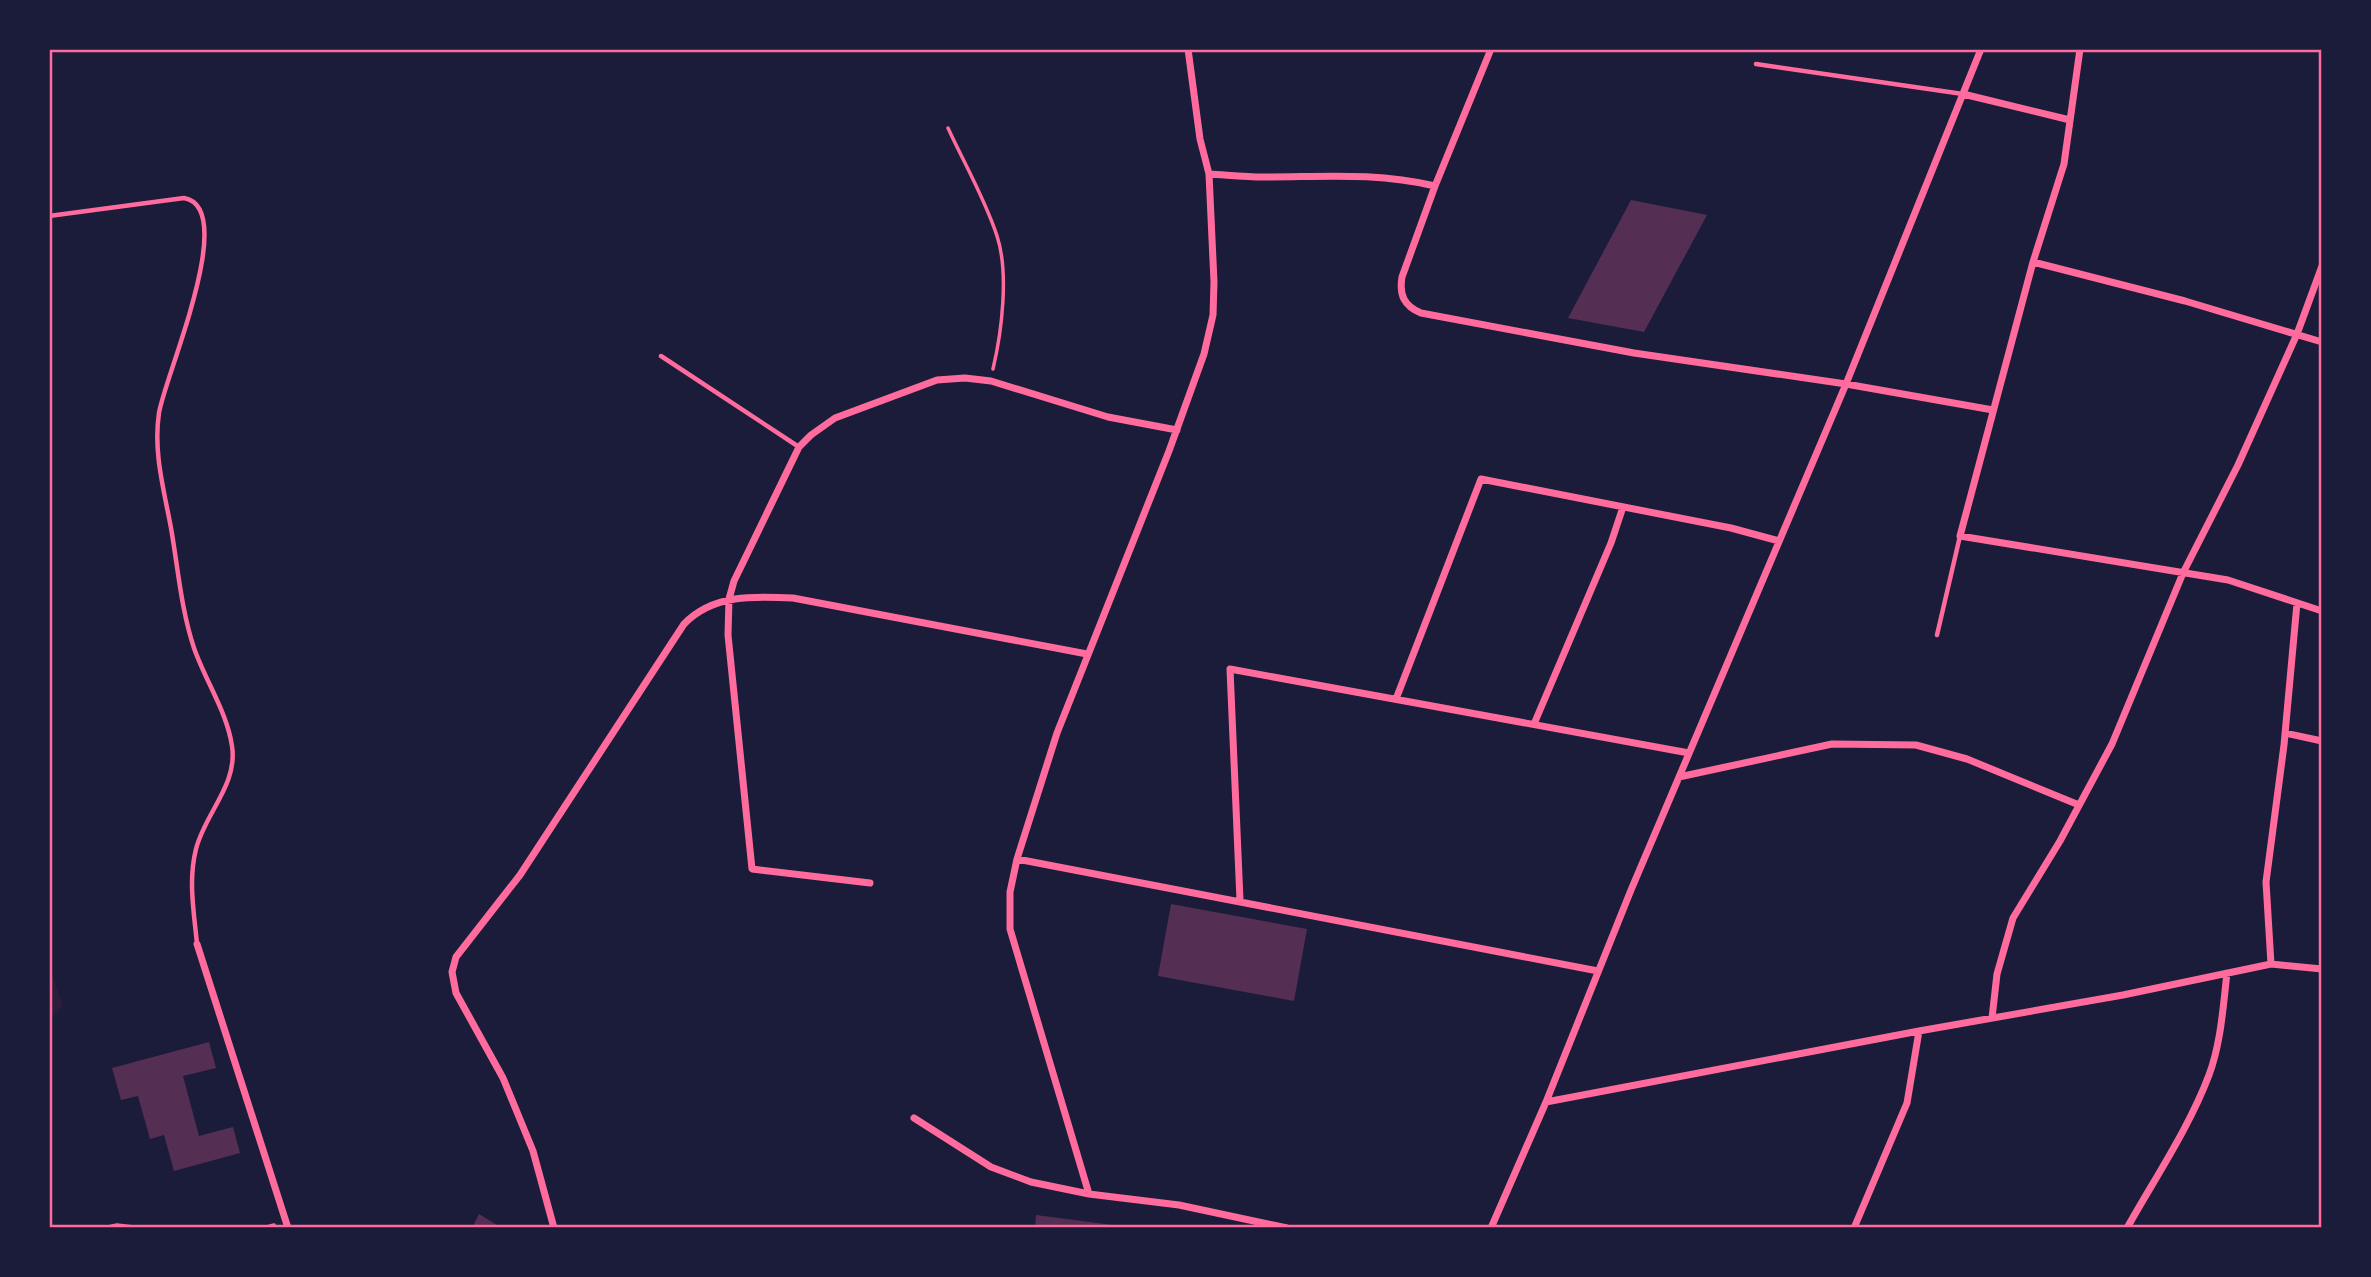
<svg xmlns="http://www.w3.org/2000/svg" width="2371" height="1277" font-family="'Roboto Condensed',sans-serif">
<rect width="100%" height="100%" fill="#1b1b3a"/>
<path fill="#2a1e3b" d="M49,966L63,1006L49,1019Z"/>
<path fill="#542f53" d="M1631,200L1707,215L1644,332L1568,318Z
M1171,904L1307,929L1294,1001L1158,976Z
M209,1042L216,1068L183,1076L199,1136L233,1127L240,1153L174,1171L164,1135L150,1139L138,1096L121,1100L112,1068Z
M479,1214L502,1228H472Z
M1036,1215L1121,1226V1228H1035Z"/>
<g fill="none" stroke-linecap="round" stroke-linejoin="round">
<path stroke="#ff6b9d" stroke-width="3.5" d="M948,128C964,163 985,199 997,236C1009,272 1002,331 993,369
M103,1228L117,1225L142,1228
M263,1228L274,1225"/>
<path stroke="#ff6b9d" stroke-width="4.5" d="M1756,64L1963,94
M49,216L184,198C240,208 164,378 159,413C153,452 164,490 171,528C178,568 181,609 194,648C205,680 227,712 232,746C238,785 205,813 196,849C188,881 194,912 197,944
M661,356L799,447
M1937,635L1960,536"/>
<path stroke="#ff6b9d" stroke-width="7" d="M1188,49L1200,139L1209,174C1227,175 1245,177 1263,177C1324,177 1374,172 1435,186L1491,49
M1963,94L2070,120
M1209,174L1214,282L1213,315L1204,354L1169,451L1057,733L1017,859L1010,892V929L1089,1194L1179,1205L1287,1228
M1435,186L1402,277C1399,295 1404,306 1421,313L1634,353L1846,384L1993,410
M2033,262L2064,164L2080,49
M2322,342L2185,301L2033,262L1960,536L2228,580L2322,611
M2297,603L2284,745L2266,882L2271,964L2322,969
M1396,699L1481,479L1731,528L1779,541
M1534,724L1611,543L1623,507
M2285,733L2322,741
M1679,777L1832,744L1916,745L1967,759L2079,805
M1017,859L1598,971
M870,883L752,869L728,635L729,599L734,581L799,447L811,435L835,418L937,380L965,378L991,381L1108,417L1177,430
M1240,900L1230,669L1689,753
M197,944L288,1228
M1992,1018L1997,974L2013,918L2060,841L2112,744L2183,573L2238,465L2297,334L2322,266
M1919,1031L1546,1102L1631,890L1846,384L1981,49
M914,1118L991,1167L1031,1182L1089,1194
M554,1228L533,1151L503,1078L456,993L452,972L456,957L520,875L684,624C713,594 754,596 793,598L1087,654
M1491,1228L1546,1102
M1854,1228L1907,1103L1919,1031L2123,995L2271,964
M2127,1228C2155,1178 2189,1128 2209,1075C2221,1043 2223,1007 2227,973"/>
</g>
<rect width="2371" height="1277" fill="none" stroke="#1b1b3a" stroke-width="102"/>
<rect x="51" y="51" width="2269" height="1175" fill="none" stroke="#ff6b9d" stroke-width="2.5"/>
</svg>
